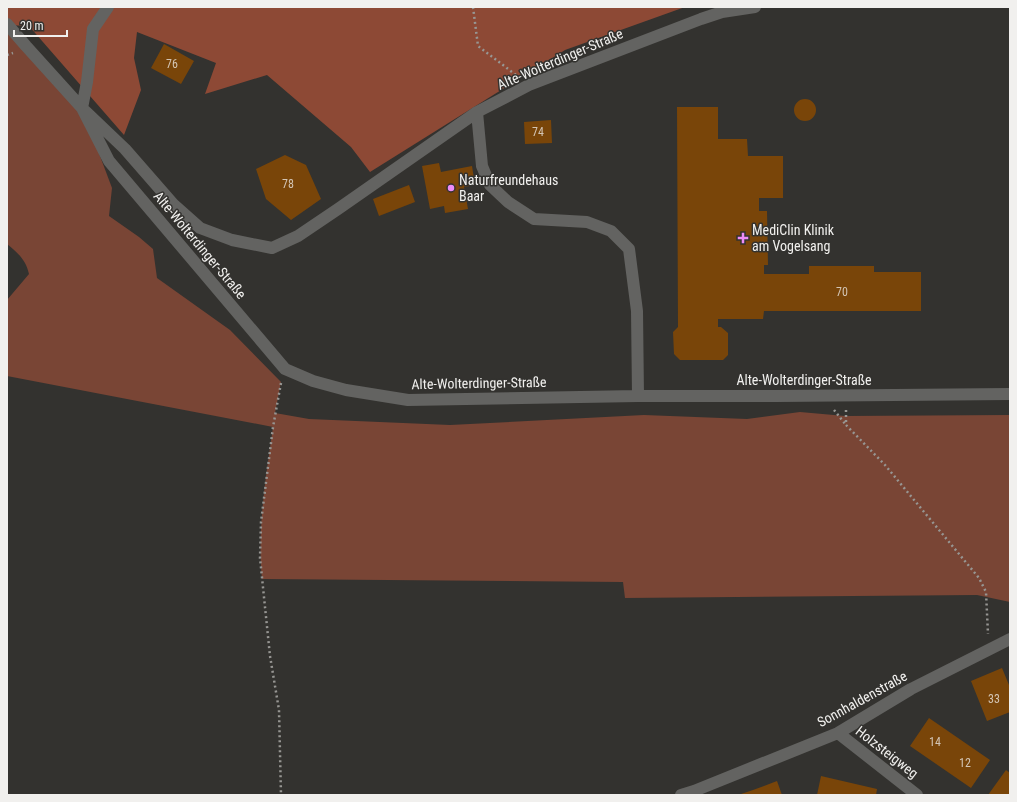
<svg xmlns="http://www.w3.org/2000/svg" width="1017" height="802" font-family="'Roboto Condensed',sans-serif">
<rect width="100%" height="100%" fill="#33322f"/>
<path fill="#794535" d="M7,25L82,108L112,188L109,216L139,237L153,249L157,278L230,330L281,382L275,413L309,419L450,425L644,415L747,419L800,412L845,416L1010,415V602L977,595L625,598L623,582L262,579C257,527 266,477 273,427L7,376V300L29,274C26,260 18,253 7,244Z"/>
<path fill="#8d4935" d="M7,7H685L565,50L370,172L351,147L267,75L205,94L216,63L137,32L134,58L141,90L124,135L29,26L7,25Z"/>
<path fill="#794509" d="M164,44L194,61L181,84L151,68Z
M794 110a11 11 0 1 1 22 0a11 11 0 1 1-22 0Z
M677,107H718V139H747L748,156H783V198H759V211H767L768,265H764V274H809V266H874V272H921V311H764L763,319H718V327H721L728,333V355L723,360H680L674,354L673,332L678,327Z
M551,120L552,143L525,144L524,122Z
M285,155L306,165L321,199L291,220L266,199L256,169Z
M439,163L441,172L472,166L475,185L464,187L468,209L445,213L444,206L430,209L422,166Z
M409,185L415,202L379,216L373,199Z
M1002,668L1009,685H1010V712L987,721L971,681Z
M929,718L990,760L971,788L910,746Z
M1006,770L1010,773V795H988Z
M821,776L877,789L876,795H817Z
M777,781L782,795H738L753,790Z"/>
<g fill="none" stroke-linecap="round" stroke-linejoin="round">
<path stroke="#979693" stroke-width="2.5" stroke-dasharray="2 3" stroke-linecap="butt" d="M473,7L478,46L516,75
M7,55L13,53
M281,383L273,427L261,522L260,558L270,656L279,710L281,795
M834,410L846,425
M846,410V425L885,465L979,578L986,592L988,634"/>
<path stroke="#636361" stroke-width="12" d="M7,24L26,46L82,108L125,149L173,204L200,228L232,240L272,248L298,236L338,209L477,112L529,85L701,19L722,12L755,7
M82,108L109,161L285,369L313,381L346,390L408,400L638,396H778L1010,394
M82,108L87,82L93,29L108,7
M477,112L482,166L490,185L508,202L534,219L587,222L611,231L629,249L637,311L638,396
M838,733L917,795
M681,795L694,791L838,733L911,689L1010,639"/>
</g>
<g fill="#ee8cf8" stroke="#33322f" stroke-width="1.5">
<circle cx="451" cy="188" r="4"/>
<path d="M741 232h4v4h4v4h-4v4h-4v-4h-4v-4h4z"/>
</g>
<g text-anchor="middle" stroke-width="3" stroke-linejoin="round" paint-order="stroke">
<g font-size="12" fill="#d3c5b5">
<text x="172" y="68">76</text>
<text x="538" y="136">74</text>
<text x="288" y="188">78</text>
<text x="842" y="296">70</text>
<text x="994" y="703">33</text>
<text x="935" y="746">14</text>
<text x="965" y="767">12</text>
</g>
<g font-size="14" fill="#f1f0ee" stroke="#33322f">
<text transform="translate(560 59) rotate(-23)" y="5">Alte-Wolterdinger-Straße</text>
<text transform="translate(200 245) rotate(50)" y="5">Alte-Wolterdinger-Straße</text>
<text x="804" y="385">Alte-Wolterdinger-Straße</text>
<text transform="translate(479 383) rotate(-1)" y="5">Alte-Wolterdinger-Straße</text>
<text transform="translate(862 699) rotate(-29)" y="5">Sonnhaldenstraße</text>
<text transform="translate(887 752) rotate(38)" y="5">Holzsteigweg</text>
</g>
<g font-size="14" fill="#f1f0ee" stroke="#33322f" text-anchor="start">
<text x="459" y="185">Naturfreundehaus<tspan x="459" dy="16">Baar</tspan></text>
<text x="752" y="235">MediClin Klinik<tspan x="752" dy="16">am Vogelsang</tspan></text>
</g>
</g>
<rect width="1017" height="802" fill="none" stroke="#f1f0ee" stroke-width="16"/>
<path d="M14 30v6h53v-6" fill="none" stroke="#f1f0ee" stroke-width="2"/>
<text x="20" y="30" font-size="12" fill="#f1f0ee" stroke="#33322f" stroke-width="3" paint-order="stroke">20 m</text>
</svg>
